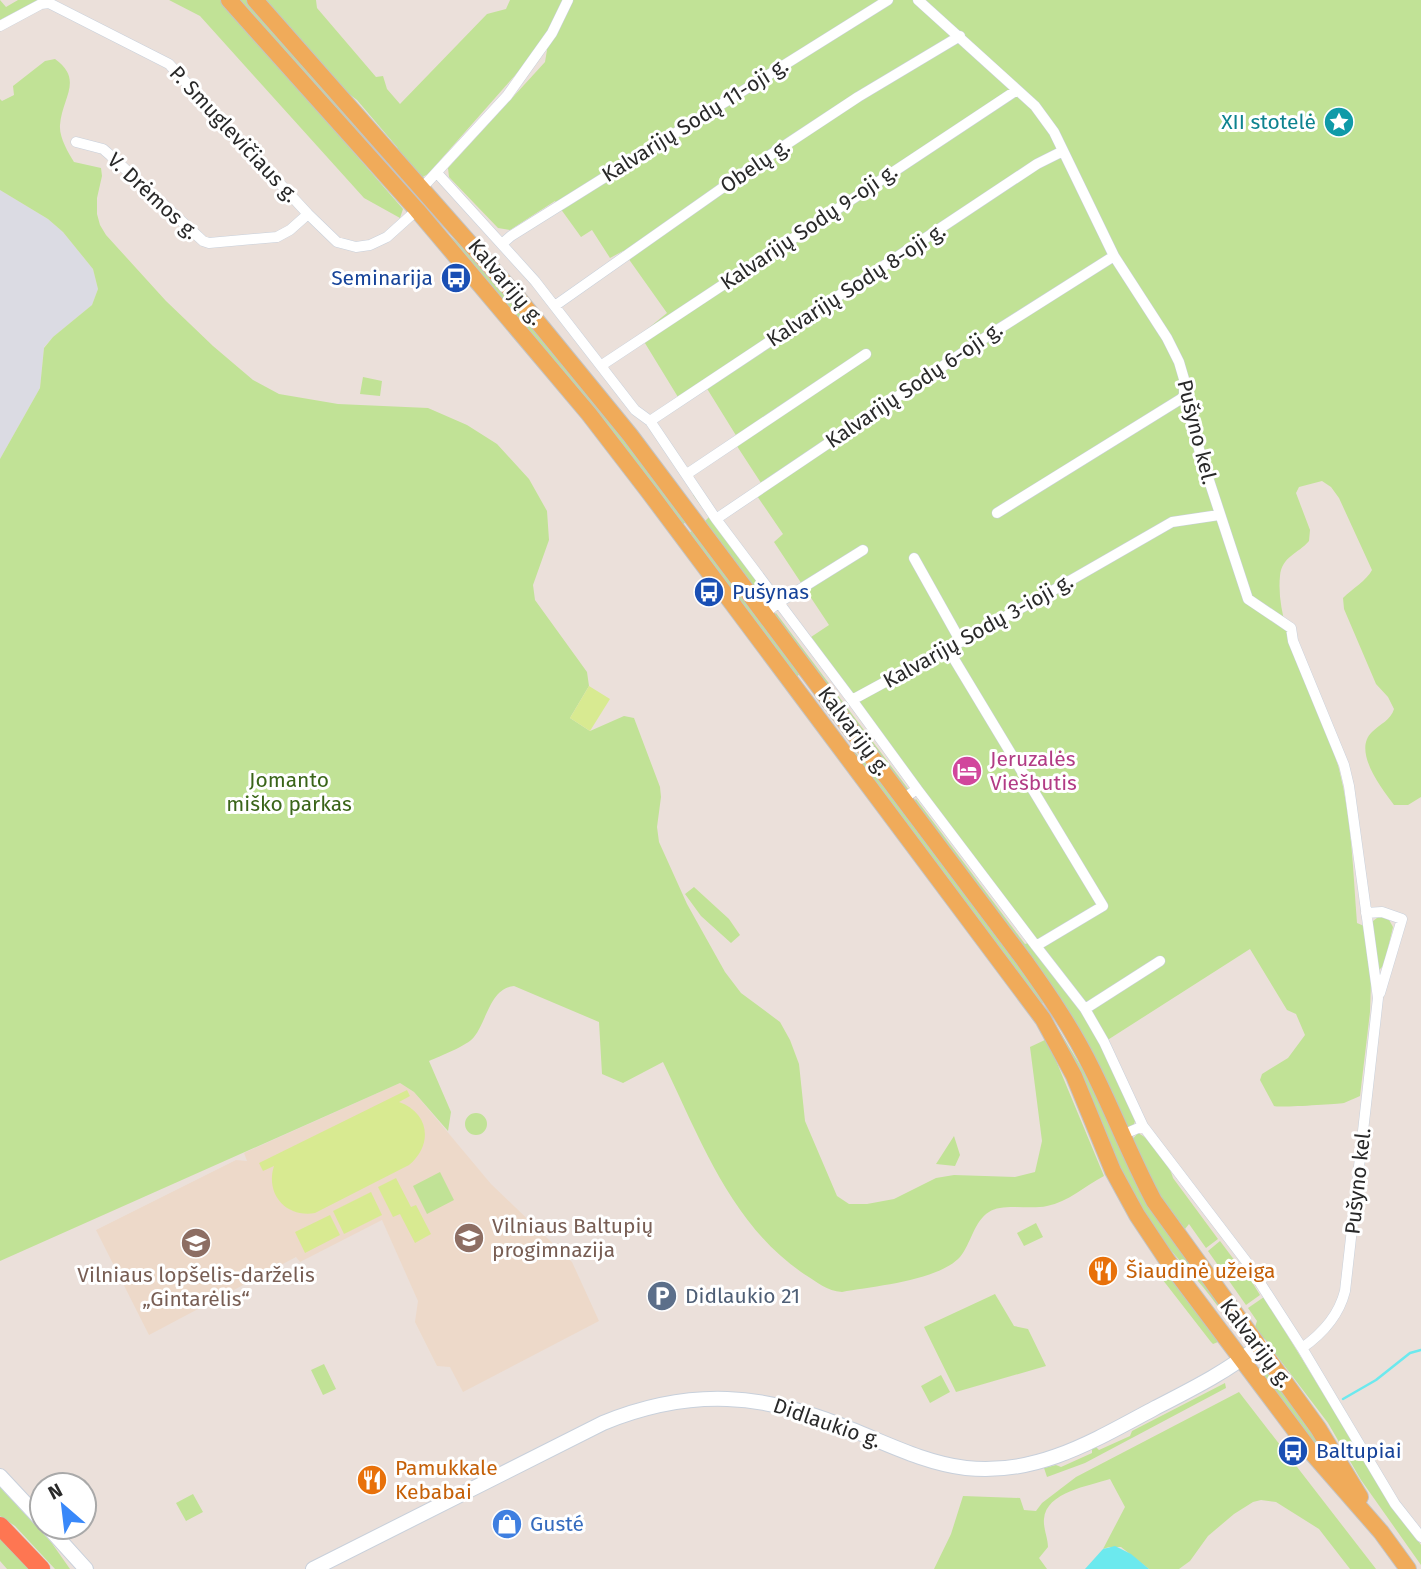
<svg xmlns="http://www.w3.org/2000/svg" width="1421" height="1569" font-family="'Fira Sans',sans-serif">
<rect width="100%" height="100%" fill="#ebe0da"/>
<path fill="#dbdbe3" d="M0,190L48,219L63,232L93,269L98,289L92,305L53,337L44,347L40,388L0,459Z"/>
<path fill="#edd9c9" d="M400,1083L414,1092L491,1184L572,1262L599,1321L463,1392L450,1367L437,1366L415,1322L418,1301L382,1220L300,1262L296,1257L149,1335L96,1230L236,1160L247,1161L244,1153Z"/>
<path fill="#c1e296" d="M0,0L6,7L18,0H38L0,20Z
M169,0H221L403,209L400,218L364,198L200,16Z
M236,0H247L402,176L400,178L374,148L357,136Z
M261,0H316L317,8L376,77L383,76L387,89L400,104L487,14L506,9L510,0H1421V797L1408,805H1394C1382,789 1352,751 1372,732C1380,724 1391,720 1394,709L1388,697L1376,684L1344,609L1343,598C1352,589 1367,580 1372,570L1339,498L1331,487L1322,481L1299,487L1296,493L1310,530L1309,541C1298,554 1282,556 1280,576C1274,633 1324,713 1339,769C1352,819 1353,872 1357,923L1364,926L1371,982L1370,1012L1360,1096C1355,1098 1349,1101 1344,1103C1335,1104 1279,1108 1274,1106L1260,1080L1262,1074L1288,1058L1305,1035L1296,1014L1287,1010L1250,949L1106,1041L808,639L829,625L774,542L783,534L753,490L761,483L733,440L737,437L706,387L681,402L640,335L667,313L623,251L610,258L592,230L581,237L555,201L510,230L498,228L449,177L448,168L545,62L547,50L539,48L428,174L419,179L409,167L397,147L357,100L336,84Z
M55,59C84,80 62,97 60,125C59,137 68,152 74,162L101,168L102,176L97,198V214L100,225L106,235L166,301L213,346L253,380L279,394L338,404L428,408L467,425L497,444L529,479L547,511L549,540L533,585L535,600L587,672L589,686L570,718L590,731L624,716L634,718L660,787L661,797L657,827L659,842L687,904L725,972L741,993L780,1022L790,1040L799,1064L805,1121L837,1196L849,1204H867L894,1199L936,1178L954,1175L1015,1177L1035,1172L1042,1141L1030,1047L1047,1039L1104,1176C1085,1186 1068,1202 1047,1206C1030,1210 1002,1203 989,1212C974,1221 971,1244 960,1257C938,1281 874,1286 842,1292C827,1291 817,1282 804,1274C731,1225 700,1138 663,1062L623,1083L602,1074L599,1022L514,986C490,988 487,1021 474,1037C467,1046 440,1056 429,1061L451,1112L448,1131L414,1092L400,1083L0,1261V459L40,388L44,348L53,337L92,305L98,289L93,269L63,232L48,219L0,190V99L2,101L14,95L13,86L45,61Z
M445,232L466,249L566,364L687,521L681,526Z
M363,377L382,381L380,396L360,394Z
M693,495L696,496L773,599L772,604L765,606L703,523L709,517Z
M693,530L800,674L796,677L687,534Z
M776,613L909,790L905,791L774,615Z
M806,689L850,747L880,778L1044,998V1002L1041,1004Z
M916,799L1025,944L1028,943L1086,1018L1105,1051L1135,1121L1133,1127L1124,1126L1099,1070L913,802Z
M694,887L729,919L740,935L731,943L701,916L685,894Z
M1381,915L1388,918L1393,927L1384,965L1379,970L1370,930L1373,921Z
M1057,1027L1239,1327L1235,1330C1225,1315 1214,1301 1203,1287C1183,1263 1162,1243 1146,1216C1110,1156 1089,1089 1057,1027Z
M465 1124a11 11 0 1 1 22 0a11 11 0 1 1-22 0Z
M1138,1133C1152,1140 1169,1163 1173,1178L1218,1239L1206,1248L1189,1224L1185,1229L1157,1191L1130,1142Z
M954,1136L960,1155L955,1166L936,1164Z
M440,1172L454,1200L427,1214L413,1186Z
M1036,1223L1043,1237L1024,1246L1017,1233Z
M1220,1241L1238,1265L1242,1266L1260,1295L1246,1305L1208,1251Z
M1167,1274L1218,1342L1213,1344L1211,1342L1159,1275Z
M995,1294L1014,1326L1028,1329L1046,1366L956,1392L924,1327Z
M1264,1297L1378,1483L1421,1545V1565L1361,1480L1328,1423L1255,1327L1257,1321L1248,1308Z
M324,1364L336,1389L323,1395L311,1370Z
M1259,1367L1263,1368L1317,1439L1356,1497L1257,1368Z
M941,1375L950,1392L930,1403L921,1386Z
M1225,1383L1226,1388L1085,1463L1047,1477L1044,1468L1056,1465L1061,1467L1092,1453V1449L1096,1447L1099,1450L1130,1436L1132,1431Z
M1239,1392L1376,1569H1350L1319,1529L1276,1502L1261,1500L1253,1502L1234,1514L1208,1536L1190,1561L1179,1569H1149L1121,1547H1109L1103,1549L1125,1507L1110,1479C1089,1486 1046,1492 1044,1519C1043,1528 1048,1538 1048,1547L1039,1558L1047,1569H934L951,1534L963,1496L1020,1498L1024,1510L1036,1511L1042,1503L1076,1477Z
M0,1487L51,1542L70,1569H55L15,1526L0,1516Z
M193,1494L203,1512L186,1521L176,1503Z
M0,1536L30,1569H7L0,1561Z"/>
<path fill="#d8ea91" d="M589,686L610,699L590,731L570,718Z
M407,1090L410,1096L399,1102C430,1113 433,1145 409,1165L315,1213C286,1218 265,1194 274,1166L263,1171L259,1163Z
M396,1178L411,1207L416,1205L431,1234L415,1243L400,1214L393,1217L378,1187Z
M371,1192L382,1215L344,1234L333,1211Z
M330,1215L340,1235L305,1253L295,1232Z"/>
<path fill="#6ce9ee" d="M1115,1546L1131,1554L1149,1569H1085L1103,1549Z"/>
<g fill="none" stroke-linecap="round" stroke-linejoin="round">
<path stroke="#6ce9ee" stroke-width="2.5" d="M1343,1399L1376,1380L1410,1353L1421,1350"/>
<g stroke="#c8d0db" stroke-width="11">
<path id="street" d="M918,0L1035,106L1054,132L1114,256L1167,338L1179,362L1184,379V397L1201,456L1248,599L1291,628L1293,641L1344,765L1349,786L1378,998L1345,1291C1339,1315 1322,1334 1302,1348
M0,26L41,4L49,3L169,64L308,214L337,242L356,247L370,245L387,237L417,210
M76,142L103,149L110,155L203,241L209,243L277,237L290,230L308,214
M437,173L535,281L635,410L650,421L716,519L852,700
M422,188L507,96L552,33L568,0
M503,243L511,236L888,0
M556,305L752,167L858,97L960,36
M602,365L1017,90
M650,421L1037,164L1063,151
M687,474L866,354
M997,513L1184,397
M716,519L983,339L1114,256
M914,558L961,642
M764,614L778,603L863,550
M948,649L1103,906L1036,946L1085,1009
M917,789L1036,946
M903,799L917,789L852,700L1045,595L1172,522L1219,515
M1366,913L1382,912L1402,919L1380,993
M1160,961L1085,1009L1104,1042L1143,1126L1246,1261L1302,1348L1395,1504L1421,1537
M1122,1135L1143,1126"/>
</g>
<g stroke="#c8d0db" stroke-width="16">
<path id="secondary" d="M0,1476L42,1521
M48,1527L86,1569
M313,1569L603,1423C691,1387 764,1393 850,1429C888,1444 925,1463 966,1468C1037,1476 1095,1440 1155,1408C1192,1389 1228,1371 1260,1345"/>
</g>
<g stroke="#c3c3c3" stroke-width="18">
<path id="primary" d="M229,0L417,210L589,414L649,492L1043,1019L1074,1076L1113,1171L1137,1215L1167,1260L1312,1453L1381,1532L1408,1569
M255,0L518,298L630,435L1024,960C1049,995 1073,1030 1092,1069C1114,1113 1131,1158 1154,1201L1318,1428L1360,1497"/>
</g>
<g stroke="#c3c3c3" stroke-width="19">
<path id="highway" d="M0,1526L41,1569"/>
</g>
<use href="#street" stroke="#fff" stroke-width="10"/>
<use href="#secondary" stroke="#fff" stroke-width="14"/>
<use href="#primary" stroke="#f0ab5a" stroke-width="16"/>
<use href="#highway" stroke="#fe7652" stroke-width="18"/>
</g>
<defs>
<g id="sight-disc" transform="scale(1.575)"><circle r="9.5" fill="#0f9aa8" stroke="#fff"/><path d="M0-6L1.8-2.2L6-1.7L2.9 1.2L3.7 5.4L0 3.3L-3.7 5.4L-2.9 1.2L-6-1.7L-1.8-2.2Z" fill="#fff"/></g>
<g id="bus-disc" transform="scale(1.575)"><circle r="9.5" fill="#1a4fb4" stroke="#fff"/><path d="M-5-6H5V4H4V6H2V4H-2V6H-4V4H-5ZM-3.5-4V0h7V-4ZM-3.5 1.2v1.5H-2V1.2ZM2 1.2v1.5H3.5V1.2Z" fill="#fff"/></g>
<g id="hotel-disc" transform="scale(1.575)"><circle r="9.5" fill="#d1479c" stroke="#fff"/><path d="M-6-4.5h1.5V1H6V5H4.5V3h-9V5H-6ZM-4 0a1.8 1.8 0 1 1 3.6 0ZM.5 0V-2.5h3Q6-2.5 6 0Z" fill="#fff"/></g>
<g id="school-disc" transform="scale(1.575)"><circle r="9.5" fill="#8d6e63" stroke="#fff"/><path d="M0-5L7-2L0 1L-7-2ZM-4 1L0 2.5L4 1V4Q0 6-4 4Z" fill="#fff"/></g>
<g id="restaurant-disc" transform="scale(1.575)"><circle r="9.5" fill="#e8710a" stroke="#fff"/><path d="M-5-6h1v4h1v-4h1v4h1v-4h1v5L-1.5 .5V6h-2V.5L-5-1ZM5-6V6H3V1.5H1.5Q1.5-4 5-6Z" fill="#fff"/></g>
<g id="parking-disc" transform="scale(1.575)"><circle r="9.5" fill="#5c6f8a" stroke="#fff"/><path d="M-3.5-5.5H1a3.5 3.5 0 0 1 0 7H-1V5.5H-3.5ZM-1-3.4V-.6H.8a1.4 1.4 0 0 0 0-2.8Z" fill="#fff"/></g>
<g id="shop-disc" transform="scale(1.575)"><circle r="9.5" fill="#3f7fe0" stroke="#fff"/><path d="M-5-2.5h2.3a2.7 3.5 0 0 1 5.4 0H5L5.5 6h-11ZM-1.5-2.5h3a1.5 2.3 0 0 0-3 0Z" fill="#fff"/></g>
</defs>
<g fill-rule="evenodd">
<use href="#sight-disc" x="1339" y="122"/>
<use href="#bus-disc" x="456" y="278"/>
<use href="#bus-disc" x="709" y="592"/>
<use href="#hotel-disc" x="967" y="771"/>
<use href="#school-disc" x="469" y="1238"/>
<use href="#school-disc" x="196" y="1243"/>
<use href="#restaurant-disc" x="1103" y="1271"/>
<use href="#parking-disc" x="662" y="1296"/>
<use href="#bus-disc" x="1293" y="1451"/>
<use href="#restaurant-disc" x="372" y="1480"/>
<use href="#shop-disc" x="507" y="1524"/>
</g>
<g text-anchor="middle" stroke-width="6" stroke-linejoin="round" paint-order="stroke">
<g font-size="21" fill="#292929" stroke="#fff">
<text transform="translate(695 120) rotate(-32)" y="7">Kalvarijų Sodų 11-oji g.</text>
<text transform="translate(234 134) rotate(47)" y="7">P. Smuglevičiaus g.</text>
<text transform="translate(755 166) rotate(-34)" y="7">Obelų g.</text>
<text transform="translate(153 196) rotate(43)" y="7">V. Drėmos g.</text>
<text transform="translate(809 227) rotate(-34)" y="7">Kalvarijų Sodų 9-oji g.</text>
<text transform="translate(506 282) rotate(50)" y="7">Kalvarijų g.</text>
<text transform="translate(856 285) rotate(-33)" y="7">Kalvarijų Sodų 8-oji g.</text>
<text transform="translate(914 385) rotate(-34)" y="7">Kalvarijų Sodų 6-oji g.</text>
<text transform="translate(1197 432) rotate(76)" y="7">Pušyno kel.</text>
<text transform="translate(978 631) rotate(-29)" y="7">Kalvarijų Sodų 3-ioji g.</text>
<text transform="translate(854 731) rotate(53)" y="7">Kalvarijų g.</text>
<text transform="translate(1358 1181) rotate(-84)" y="7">Pušyno kel.</text>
<text transform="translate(1256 1343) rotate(53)" y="7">Kalvarijų g.</text>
<text transform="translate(827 1423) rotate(19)" y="7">Didlaukio g.</text>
</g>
<g font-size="21" fill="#0d838f" stroke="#fff" text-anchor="end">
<text x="1316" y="129">XII stotelė</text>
</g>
<g font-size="21" fill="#164399" stroke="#fff" text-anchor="start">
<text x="433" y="285" text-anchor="end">Seminarija</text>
<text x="732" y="599">Pušynas</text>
<text x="1316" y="1458">Baltupiai</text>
</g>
<g font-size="21" fill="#b23c85" stroke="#fff" text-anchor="start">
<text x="990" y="766">Jeruzalės<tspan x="990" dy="24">Viešbutis</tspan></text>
</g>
<g font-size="21" fill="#3a6519" stroke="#fff">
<text x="289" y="787">Jomanto<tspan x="289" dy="24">miško parkas</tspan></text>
</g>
<g font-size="21" fill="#785e54" stroke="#fff" text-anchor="start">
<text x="492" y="1233">Vilniaus Baltupių<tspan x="492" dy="24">progimnazija</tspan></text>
<text x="196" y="1282" text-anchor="middle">Vilniaus lopšelis-darželis<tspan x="196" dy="24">„Gintarėlis“</tspan></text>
</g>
<g font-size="21" fill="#c56008" stroke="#fff" text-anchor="start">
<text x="1126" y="1278">Šiaudinė užeiga</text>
<text x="395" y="1475">Pamukkale<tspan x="395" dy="24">Kebabai</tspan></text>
</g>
<g font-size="21" fill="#4e5e75" stroke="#fff" text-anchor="start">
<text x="685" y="1303">Didlaukio 21</text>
</g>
<g font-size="21" fill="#366cbe" stroke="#fff" text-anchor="start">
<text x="530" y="1531">Gusté</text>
</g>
</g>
<g transform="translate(63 1506) rotate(332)"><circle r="33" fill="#ffffff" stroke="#a9a9a9" stroke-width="2"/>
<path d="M0-5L12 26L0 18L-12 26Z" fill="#3988f9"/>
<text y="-10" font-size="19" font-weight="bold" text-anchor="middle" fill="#292929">N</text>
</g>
</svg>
